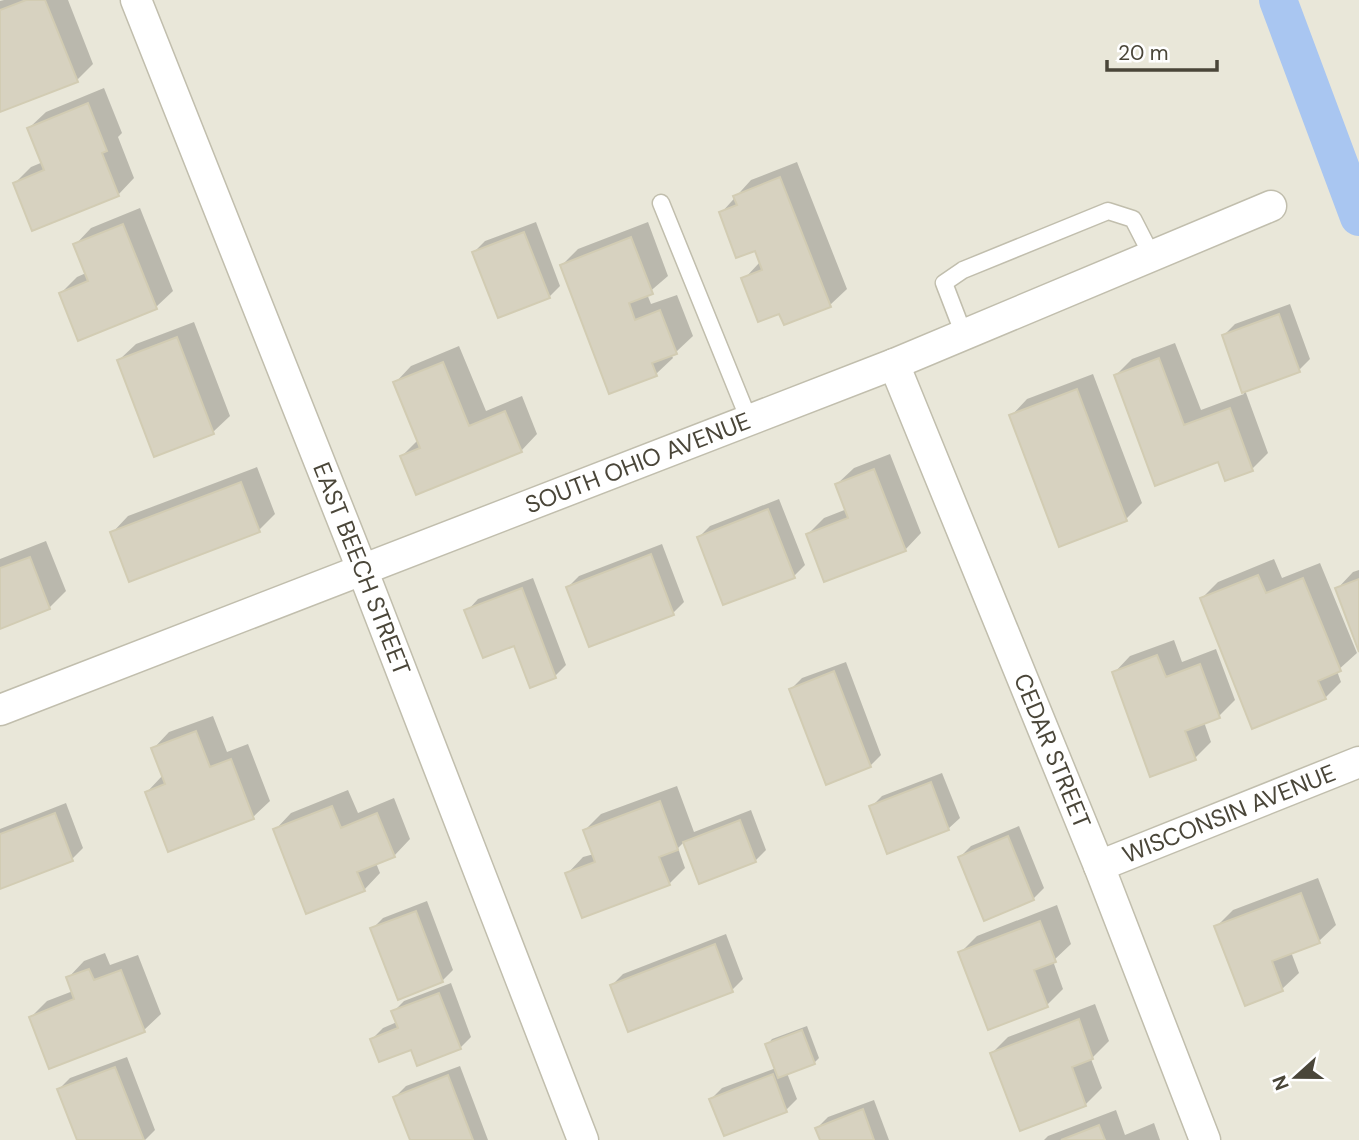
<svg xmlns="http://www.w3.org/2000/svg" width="1359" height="1140" font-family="'DM Sans',sans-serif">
<rect width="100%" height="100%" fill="#f5f4eb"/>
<path fill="#e9e7d9" d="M0,0H1359V1140H0Z"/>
<path fill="#0003" d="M4,0H68L93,64L77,80L0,111V1Z
M104,88L122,133L118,137L134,178L118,195L15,183L31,167L43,162L29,128L46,112Z
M797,162L847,289L830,305L780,312L744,279L760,262L756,249L721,213L751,180Z
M140,208L173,291L156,307L79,338L61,293L77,277L86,273L75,245L91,228Z
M536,222L560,286L549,297L474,252L485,241Z
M648,222L668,276L647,294L651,304L677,295L693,336L676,352L671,354L673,358L656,374L562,265L578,249Z
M1290,304L1310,359L1299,370L1245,390L1268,453L1252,469L1219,460L1116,375L1132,359L1175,343L1201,410L1244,394L1224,335L1235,324Z
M194,322L230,416L213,432L155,455L119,360L136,344Z
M459,346L486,411L522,396L537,434L521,451L402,456L418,440L395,383L411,366Z
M1093,374L1142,503L1126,519L1011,416L1027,399Z
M890,454L921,533L905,550L808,534L824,518L847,509L837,484L854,468Z
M257,467L275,514L259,530L112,533L128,516Z
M779,499L805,565L794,576L699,537L710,526Z
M46,541L66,591L49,608L0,627V559Z
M662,544L684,602L673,613L568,587L579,576Z
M1274,559L1282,578L1320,563L1357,653L1337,671L1341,682L1325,698L1202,598L1218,582Z
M1359,570V647L1337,589L1353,572Z
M533,578L566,665L555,676L515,644L467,611L478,599Z
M1174,640L1182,662L1216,649L1235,700L1219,716L1204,722L1211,742L1195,758L1114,673L1130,656Z
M846,662L881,755L870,766L791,689L802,678Z
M213,716L227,752L248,744L270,801L253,817L147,792L163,775L153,749L169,732Z
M942,773L960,818L948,829L871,807L882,796Z
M677,786L694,832L751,810L766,850L755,861L684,842L678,848L685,868L669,884L567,874L583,857L594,854L585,830L601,814Z
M348,790L358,813L394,798L410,839L394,856L376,863L380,873L364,890L275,830L291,813Z
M66,803L83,848L72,859L0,887V829Z
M1019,826L1044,888L1033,899L960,857L971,846Z
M1318,878L1336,925L1319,941L1291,952L1299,973L1282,989L1216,927L1233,910Z
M427,901L453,970L442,981L372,929L383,918Z
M1057,905L1071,944L1053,961L1063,989L1047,1005L961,952L977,936Z
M726,934L743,979L732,990L629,1030L612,985L623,974Z
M105,953L110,965L138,955L161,1014L144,1030L31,1017L47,1001L73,991L68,978L84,961Z
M451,983L471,1037L460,1048L412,1047L372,1039L383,1028L397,1022L393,1012L404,1001Z
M1095,1004L1109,1041L1091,1059L1102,1088L1086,1104L1021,1129L992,1053L1008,1037Z
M807,1026L819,1058L814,1063L787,1073L797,1099L786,1110L711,1099L722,1088L776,1068L767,1045L772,1039Z
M127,1057L155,1130L145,1140H78L59,1089L70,1078Z
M460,1066L488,1140H412L395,1097L406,1086Z
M874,1100L889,1140H822L817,1128L828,1117Z
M1116,1110L1125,1135L1154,1123L1160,1140H1044L1048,1136Z"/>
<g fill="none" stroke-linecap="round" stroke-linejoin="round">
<path stroke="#a9c6f1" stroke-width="38" d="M1278,0L1359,217"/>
</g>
<path fill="#d7d2c0" stroke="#d2ccb3" stroke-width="2" d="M26,0H45L78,82L0,112V10Z
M88,103L107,151L102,153L119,196L32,231L13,183L44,170L27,128Z
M780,177L831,307L784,325L779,314L758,322L741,278L762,270L755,251L736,258L719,212L737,205L733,196Z
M123,224L157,309L78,341L59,293L88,281L73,244Z
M524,232L550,298L498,318L472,252Z
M631,237L653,294L629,303L635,320L660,310L677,354L652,363L657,376L609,394L560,265Z
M1279,314L1300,372L1242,393L1222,335Z
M177,337L214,434L154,457L117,360Z
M1159,358L1184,425L1230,408L1253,471L1225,481L1218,462L1155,486L1114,375Z
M443,362L469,426L505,411L522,452L416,495L400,456L420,448L393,382Z
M1077,389L1127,521L1059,547L1009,415Z
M874,469L906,551L824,582L806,534L848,518L835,484Z
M241,482L260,532L129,582L110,532Z
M768,509L795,578L723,605L697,537Z
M651,554L674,615L589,647L566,587Z
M30,557L50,609L0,629V568Z
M1258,575L1266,593L1303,578L1341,671L1318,681L1326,699L1252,729L1200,598Z
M1359,579V652L1335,588Z
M522,588L556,678L530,688L514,646L483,658L464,610Z
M1157,655L1166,677L1200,664L1220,718L1185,731L1196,760L1150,777L1112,672Z
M834,671L871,767L826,785L789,689Z
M196,731L210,767L231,759L254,819L168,852L145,792L165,784L151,748Z
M931,782L949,830L887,854L869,806Z
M660,801L678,850L659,857L670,885L582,918L565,873L595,862L583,830Z
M332,806L341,828L377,813L395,857L357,872L365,891L306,914L273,829Z
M55,813L73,861L0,889V834Z
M740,820L756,862L699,884L683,842Z
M1008,836L1034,900L984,921L958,857Z
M1301,893L1320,943L1272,961L1283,991L1245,1006L1214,926Z
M416,911L443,982L398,1000L370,928Z
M1040,921L1056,962L1034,970L1048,1007L988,1030L958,952Z
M715,944L733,992L628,1032L610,985Z
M89,969L94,980L121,970L145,1032L49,1069L29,1017L74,999L66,977Z
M439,993L461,1049L417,1066L411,1050L379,1062L370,1039L398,1028L391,1011Z
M1079,1019L1093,1059L1072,1067L1086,1106L1020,1131L990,1053Z
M802,1030L815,1064L778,1078L765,1044Z
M115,1067L144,1140H77L57,1089Z
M773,1074L787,1112L724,1136L709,1099Z
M448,1075L473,1140H410L393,1097Z
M863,1109L874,1140H820L815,1128Z
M1099,1125L1105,1140H1061Z"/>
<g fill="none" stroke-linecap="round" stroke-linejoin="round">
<g stroke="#c1bead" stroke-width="19">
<path id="lane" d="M661,203L749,420
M964,335L944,283L963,270L1108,211L1133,219L1152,256"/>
</g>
<g stroke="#c1bead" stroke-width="33">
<g id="street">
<path id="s1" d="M136,0L362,569L583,1140"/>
<path id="s2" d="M894,364L1099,866L1205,1140"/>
<path id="s3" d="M0,710L894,364L1271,206"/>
<path id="s4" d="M1099,866L1359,762"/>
</g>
</g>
<use href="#lane" stroke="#fff" stroke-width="16"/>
<use href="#street" stroke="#fff" stroke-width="30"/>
</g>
<g text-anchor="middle" stroke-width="6" stroke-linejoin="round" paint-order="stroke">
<g font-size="24" fill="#4a4639" stroke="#fff">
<text dy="8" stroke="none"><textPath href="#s3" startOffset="684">SOUTH OHIO AVENUE</textPath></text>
<text dy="8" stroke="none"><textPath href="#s1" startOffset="612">EAST BEECH STREET</textPath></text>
<text dy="8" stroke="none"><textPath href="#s2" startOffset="418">CEDAR STREET</textPath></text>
<text dy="8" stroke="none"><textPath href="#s4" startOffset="140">WISCONSIN AVENUE</textPath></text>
</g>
</g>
<g transform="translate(1296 1077) rotate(249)" stroke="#ffffff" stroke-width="5" paint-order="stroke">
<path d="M0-5L12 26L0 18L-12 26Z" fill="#4a4639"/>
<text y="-10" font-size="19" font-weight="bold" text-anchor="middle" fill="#4a4639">N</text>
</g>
<path d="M1107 60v10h110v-10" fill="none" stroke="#4a4639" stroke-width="3.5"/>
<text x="1118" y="60" font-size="21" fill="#4a4639" stroke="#ffffff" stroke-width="5" paint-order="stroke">20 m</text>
</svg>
